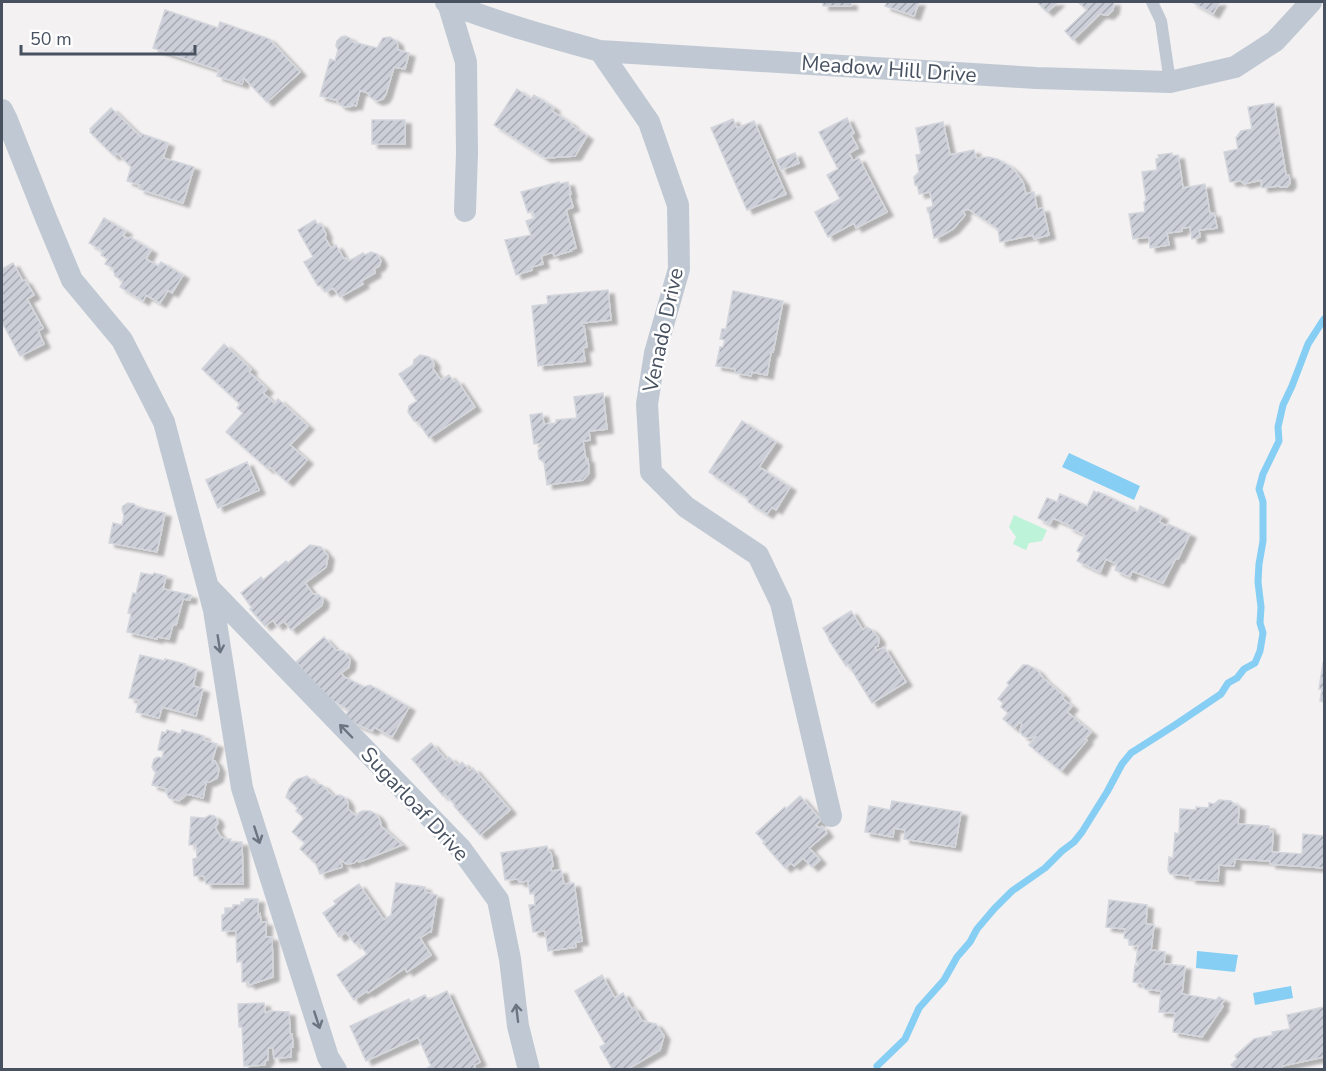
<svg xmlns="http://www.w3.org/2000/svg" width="1326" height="1071" font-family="'Nunito Sans',sans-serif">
<defs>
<pattern id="building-hatch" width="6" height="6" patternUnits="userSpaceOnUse" patternTransform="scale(1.5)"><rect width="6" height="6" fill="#cccfd7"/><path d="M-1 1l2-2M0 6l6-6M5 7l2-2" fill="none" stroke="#a7aab2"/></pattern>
<filter id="shadow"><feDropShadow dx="6" dy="4" stdDeviation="1.5" flood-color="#0004"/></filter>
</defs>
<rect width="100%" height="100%" fill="#f3f1f1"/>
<path fill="#bcf3d9" d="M1014,515L1047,530L1042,541L1029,543L1026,550L1013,544L1016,537L1009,527Z"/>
<path fill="#86cef4" d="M1069,453L1140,486L1134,500L1062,467Z
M1197,951L1238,955L1235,972L1196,968Z
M1291,986L1293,998L1255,1005L1253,993Z"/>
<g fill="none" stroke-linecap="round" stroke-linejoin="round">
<path stroke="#86cef4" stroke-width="7" d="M877,1066L905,1039L919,1008L944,980L957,957L970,942L977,929L994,909L1012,891L1045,868L1062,851L1074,842L1082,832L1107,792L1122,764L1131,753L1175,725L1221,694L1228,683L1237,678L1244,669L1255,663L1260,651L1263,633L1260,623L1261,607L1258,582L1259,564L1263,541V502L1259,489L1263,474L1279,441L1278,427L1283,405L1292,386L1308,344L1324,319"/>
</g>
<path fill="url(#building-hatch)" stroke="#d4d6dd" stroke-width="1.5" filter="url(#shadow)" d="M823,2H851V6H823Z
M887,2H919L914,16L885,6Z
M1037,2H1058L1047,12Z
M1078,2H1114L1113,10L1108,15L1100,14L1073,40L1065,31L1087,10Z
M1192,2H1220L1213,14Z
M165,10L218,28L220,22L269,39L300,72L267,102L244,78L242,84L217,76L219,70L153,48Z
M345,36L350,38L353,42L377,48L383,38L390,37L397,42L398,50L409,53L405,69L394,67L386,94L383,99L377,101L371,98L368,93L360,90L356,106L352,104V106L346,107L340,105L336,100L320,96L330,59L335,61L338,50L336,46L337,41L341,37Z
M517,89L531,99L534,95L554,108L552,111L572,124L571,125L587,136L575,156L545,158L494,125Z
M1274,103L1286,175H1289L1290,183L1287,187H1281L1279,186L1262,188L1261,180L1244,184L1241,181L1230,182L1224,152L1238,149L1236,138L1241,131L1252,129L1248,107Z
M111,108L141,137L142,134L168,143L163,158L194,167L183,203L139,189L140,185L127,181L131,167L117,153L114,156L90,132L91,130L90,129Z
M847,118L854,133L851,135L858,148L849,153L853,161L859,158L887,212L856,228L854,223L828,237L815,212L840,199L827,175L838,169L819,132Z
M733,119L737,128L754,121L786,194L747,210L711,128Z
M372,120H405V144H372Z
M943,122L950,155L974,150L976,158L988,157L997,159L1008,165L1015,171L1023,182L1026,194L1034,192L1037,209L1043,208L1049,235L1034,239L1033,235L1000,242L998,229L968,209L963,211L965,215L953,229L941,236L934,238L929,212H928L927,208L933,206L930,192L919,194L917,184L915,185L914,177L919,172L916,155L921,154L916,128Z
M795,153L799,163L781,170L777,160Z
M1172,153V156L1178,155L1183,188L1205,184L1210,214L1214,213L1217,228L1199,230L1200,237L1192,239L1190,227L1182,228V231L1167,233L1169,245L1150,248L1149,237L1133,239L1129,214L1145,212L1144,202L1146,201L1142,172L1157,170L1156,159L1159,158L1158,155Z
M559,182V184L568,182L571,194H569L573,207L566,210L576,248L570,250L571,251L554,256L553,252L541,256L543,264L531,267L532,270L516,275L505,240L531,235L526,221L535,218L533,211L528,213L521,192Z
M104,218L126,231L123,236L129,239L130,237L151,250L146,259L158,266L161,262L183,275L172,293L168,290L160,303L146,295L143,301L120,287L123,281L115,276L113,268L105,264L108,259L101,255L103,251L89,243Z
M315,220L317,224H321L326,234L325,238L331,248L336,245L344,259L346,258L349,261L363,253L365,255L371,252L377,254L381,261L379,266L374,269L375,273L361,281L363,284L340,297L333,288L325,292L321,285L318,286L304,262L313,257L298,230Z
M13,263L23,281L25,280L34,295L27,299L43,328L38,331L44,344L20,356L2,322V269Z
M608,290L611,320L581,323L582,326H584L587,347L583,348L585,361L538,366L532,306L548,304L547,296Z
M733,291L783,301L773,352H771L767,375L752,372L751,376L735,373V369L716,366L720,347H723L725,340L720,339L722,329H726Z
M224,344L251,369L249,372L267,389L263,393L275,404L278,399L308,426L290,445L307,460L287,482L270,467L268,469L226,432L243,413L237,408L240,404L202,369Z
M420,355L429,357L434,363L433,369L441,380L449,375L454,382L457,380L475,407L429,438L418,422L414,421L408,412L409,406L417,401L399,374L413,365L414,360Z
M603,393L607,429L589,431L590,440L583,441L586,460L588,459L589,473L583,480L547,485L544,462L539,459L538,451L544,443L534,444L530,415L542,413L544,424L556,423V420L577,418L574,397Z
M742,421L776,442L759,467L790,487L776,510L772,507L767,514L748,502L749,499L709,472Z
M247,462L259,490L218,508L206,480Z
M1094,491L1097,493L1098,492L1129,506L1128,508L1138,512L1140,506L1162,516L1159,522L1167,526L1168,524L1190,534L1178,559L1176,558L1163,583L1132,571L1130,577L1115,570L1117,564L1106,559L1100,572L1077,561L1081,553L1077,551L1085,535L1068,527L1069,525L1053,518L1050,524L1038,518L1047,498L1057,502L1060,494L1087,506Z
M128,503L134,504L137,507L165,513L157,552L109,543L113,523L122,525L124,516L122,509L123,506Z
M310,545L321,547L328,556L326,567L305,583L313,594L319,595L323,599L322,605L291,630L284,621L277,626L273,620L265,626L250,609L252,608L241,593L261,577L263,580L286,561L288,563Z
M141,573L153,575L154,573L166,576L163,589L191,595L190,600L183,599L176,625L173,624L169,639L157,637V639L127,632L131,614L128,613L133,593L136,594Z
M851,611L863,630L867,627L872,630L879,639L878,646L875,647L877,651L884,647L906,682L872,703L848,664L846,666L829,640H830L823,628Z
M324,637L336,650L343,651L350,659L349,667L341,673L344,677L364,687L370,685L409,707L392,737L374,727L372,731L344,719L349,710L326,697L296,662Z
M140,655L165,661V659L185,664L184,665L197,669L193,686L203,689L196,716L162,707L159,718L136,712L139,700L129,698Z
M1323,663H1324V702L1320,701L1322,689H1319Z
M1023,665H1028L1037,670L1043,678L1064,696L1062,698L1072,706L1067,712L1091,732L1085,739L1087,740L1061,771L1029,745L1036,737L1027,738L1022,735L1020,730L1022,724L1020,722L1014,728L1003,719L1008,713L1001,707L1003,703L998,699L1009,685L1007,683Z
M167,730L181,734L182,730L204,736L203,740L217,744L212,761H215L219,769L217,778L209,782H206L203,798L187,794L179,801L169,798L166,792L167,789L152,785L156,771H154L152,767L154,759L158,757L162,758L164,751L158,750L162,732L166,733Z
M431,743L446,760L449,757L458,766L462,762L470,771L473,768L510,810L480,835L454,806L455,805L445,794L443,796L412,759Z
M307,776L316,784L322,785L333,796L340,795L344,797L348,803V809L356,816L360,812L363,811H370L376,814L380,820L381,826L402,845L359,862L357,860L354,863L347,864L340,860L342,867L320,874L316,864L300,849L305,843L292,832L304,818L296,811L298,808L286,797L289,789L293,783L298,779Z
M800,796L821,820L816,825L819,828L822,826L827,833L809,848L820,860L812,867L803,858L794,866L791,863L785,868L763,843L765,842L756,833L785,807L786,809Z
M1219,800L1231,801L1235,805L1239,806L1238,824L1269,826V831H1273L1272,852L1302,854L1303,834L1324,836V868L1270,864V861L1235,859L1234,866L1219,865L1218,881L1190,879L1191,876L1170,874L1168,870L1169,857L1173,858L1175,833L1179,834L1180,809L1196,810V807L1209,808V803L1214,804Z
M892,801L961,812L955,847L904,839L905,830L894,828L893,837L865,832L869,806L890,810Z
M210,815L214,816L217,819L218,823L215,827L220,836L225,839H231L230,842H242L243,884H206L204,876H194L193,859L197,858L196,845H189L191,817L205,818Z
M547,846L548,851L551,853L553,866L551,868V871L561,870L564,884L574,883L582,941L575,942L576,947L548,951L545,931L533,932L529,905H535L534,893L530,894L528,881L519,882L518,879L505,880L501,853Z
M396,883L425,887V892L437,895L431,932H429L420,938L431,955L407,972L405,968L368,993L367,991L354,1000L337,975L367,954L358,942L355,944L346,932L339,937L323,913L336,904L334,901L359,884L384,920L391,915Z
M245,899H258V915L260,914L261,922H266V937H272L273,977L249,985V982H242V961L237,962L236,931H222V915L225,914V908H233V905H241V902H245Z
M1109,900L1147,905L1146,924L1154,925L1151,950L1165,952L1164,964L1185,966L1182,994L1216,1000L1219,997L1224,1000L1221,1004L1223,1006L1202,1037L1173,1032L1175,1013L1159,1012L1161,991L1145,989L1141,983L1133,982L1135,965L1138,966V963H1136L1138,946L1129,945V939L1124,938L1125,929L1106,927Z
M602,975L615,998L623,993L632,1009L634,1007L642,1021L656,1024L664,1036L660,1050L626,1070H613L600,1047L605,1044L575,991Z
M447,991L480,1062L474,1065L476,1070H424L431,1066L418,1037L366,1061L350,1026L409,999L410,1002L425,995L428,1000Z
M264,1003L265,1013L270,1011L289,1012L290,1034H292L293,1047H291V1057L274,1058L273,1048H268V1060L265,1061V1065L244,1066L242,1027H239L238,1004Z
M1324,1007V1057L1282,1066V1068L1276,1070H1244L1243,1068L1236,1070L1231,1065L1237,1059L1235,1056L1254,1039L1273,1035L1272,1032L1290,1029L1287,1015Z"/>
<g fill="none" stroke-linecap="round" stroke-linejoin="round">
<path stroke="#c0c9d3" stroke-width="12" d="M1152,2L1161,21L1170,82"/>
<path stroke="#c0c9d3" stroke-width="22" d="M446,2L448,3L466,62L467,153L465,211
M448,3C498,23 549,37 600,51L1036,78L1170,82L1235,67L1275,41L1311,2
M600,51L649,122L678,205L679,269L655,353L647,404L651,472L686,507L758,555L781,603L831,816
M2,110L7,120L46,218L72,280L122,340L164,422L214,610L242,788L328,1057L336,1070
M209,588L461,849L498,900L510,959L518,1026L529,1070"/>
</g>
<defs><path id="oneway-shaft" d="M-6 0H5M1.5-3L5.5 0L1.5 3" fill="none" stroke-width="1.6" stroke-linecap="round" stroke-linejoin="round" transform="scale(1.5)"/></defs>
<g stroke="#6b7582">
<use href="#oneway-shaft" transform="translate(219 644) rotate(81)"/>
<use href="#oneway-shaft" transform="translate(346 731) rotate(-134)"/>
<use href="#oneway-shaft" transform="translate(257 835) rotate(72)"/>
<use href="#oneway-shaft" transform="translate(517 1013) rotate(-97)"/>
<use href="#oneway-shaft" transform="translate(317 1020) rotate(72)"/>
</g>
<g text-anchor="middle" stroke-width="5" stroke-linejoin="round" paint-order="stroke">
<g font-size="21" fill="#475160" stroke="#fff">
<text transform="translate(889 69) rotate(4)" y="7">Meadow Hill Drive</text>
<text transform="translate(663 330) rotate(-78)" y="7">Venado Drive</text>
<text transform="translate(415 804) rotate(47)" y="7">Sugarloaf Drive</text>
</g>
</g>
<rect width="1326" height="1071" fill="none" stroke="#475160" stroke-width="6"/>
<path d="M21 45v9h174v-9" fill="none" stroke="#475160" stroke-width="3"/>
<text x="30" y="45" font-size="18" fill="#475160" stroke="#ffffff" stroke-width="4.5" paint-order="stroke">50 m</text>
</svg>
